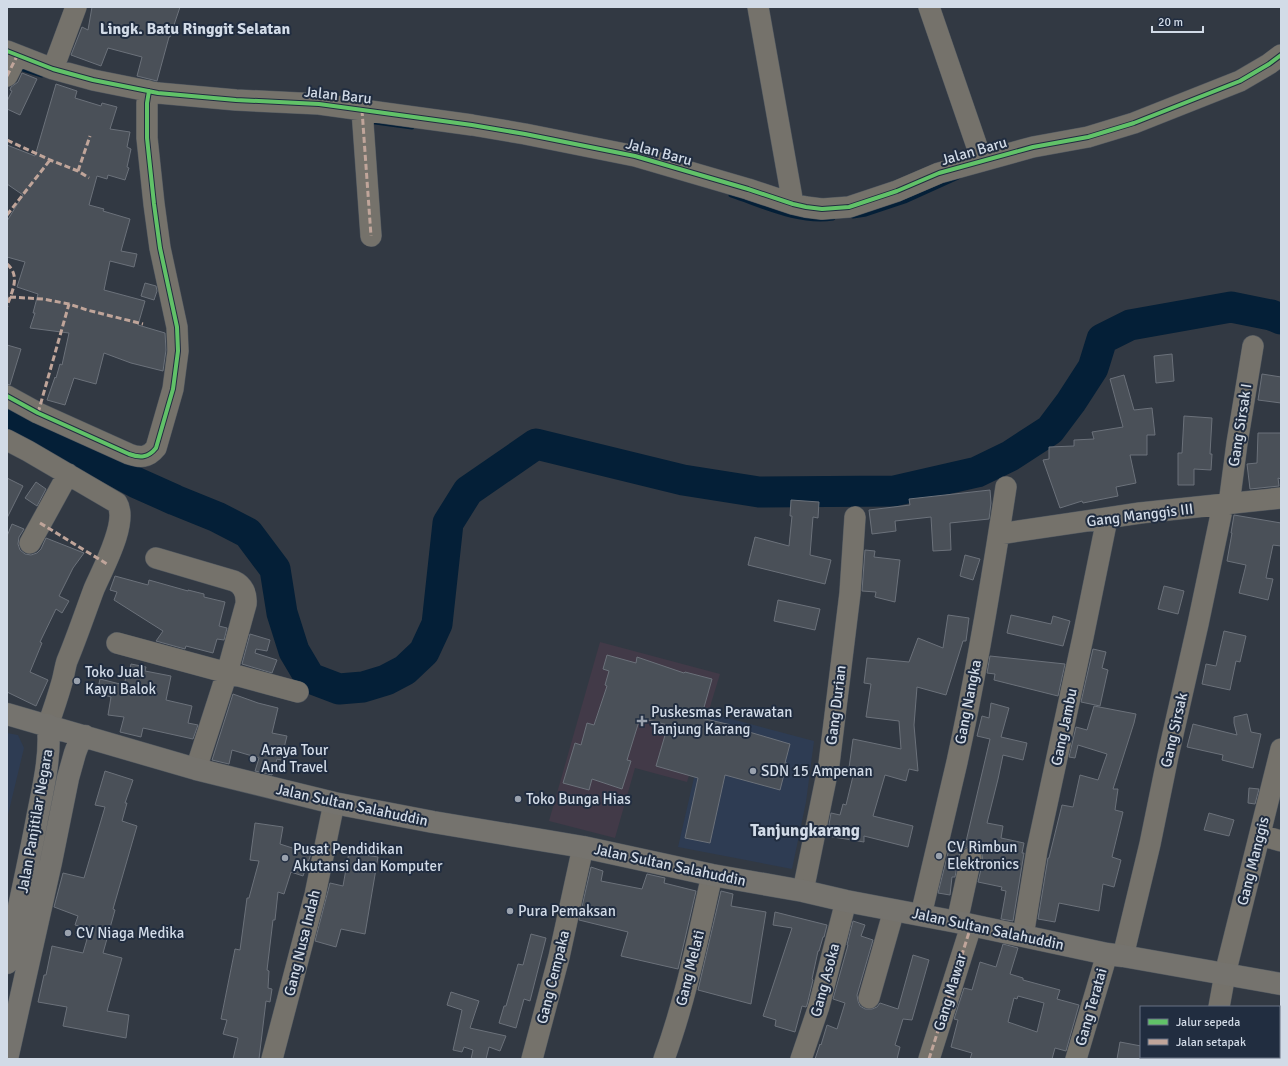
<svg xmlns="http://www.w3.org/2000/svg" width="1288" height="1066" font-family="Signika,sans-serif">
<rect width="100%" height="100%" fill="#323943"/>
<path fill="#2e3c53" d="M709,713L814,741L806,802L792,869L678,847Z
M7,733L18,735L24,748L7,819Z"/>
<path fill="#423a48" d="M600,642L720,674L687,782L635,768L615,838L549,821Z"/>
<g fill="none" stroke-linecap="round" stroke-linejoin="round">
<path stroke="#041f37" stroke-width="5" d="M17,67L42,75
M368,121L412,127
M731,195C764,206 798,223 833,218
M853,216L866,214L905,201L958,177"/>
<path stroke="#041f37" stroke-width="31" d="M7,413L137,483L175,500L217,517L248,533L275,569L282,613L294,651L310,678L339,689L363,687L386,680L405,670L424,652L437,624L448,523L468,491L536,444L683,480L759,492L894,491L977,472L1010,456L1050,430L1071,402L1093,368L1102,339L1130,325L1231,307L1271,315L1281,319"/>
</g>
<path fill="#4a5058" stroke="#6b717a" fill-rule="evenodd" d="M92,7H180L170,37H169L157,81L137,76L142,57L108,48L101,66L71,55L82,27L88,30Z
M22,73L37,79L20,115L7,109V101L12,91L10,90L11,87L18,82Z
M56,84L77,91L75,98L101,106L102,103L117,107L110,129L130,132L127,147L131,149L127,167L129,168L125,180L108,175L107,179L97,176L89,205L104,209L103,211L130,219L121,251L137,254L134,267L110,261L104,290L145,301L138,325L165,333L166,350L163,371L131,363L104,353L96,384L74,378L65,405L47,400L55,377L56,378L60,364L62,365L69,333L30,328L35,313H33L38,294L17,287L25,262L7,257V221L23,195L7,184V145L35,156Z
M145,283L156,286L157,291L154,300L141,296Z
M7,345L21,349L10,385L7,384Z
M1172,354L1174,381L1156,383L1154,356Z
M1262,374L1281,377V403L1258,400Z
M1124,375L1134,410L1152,408L1155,435H1147V455H1130L1136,483L1116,487L1118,496L1083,503L1082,501L1060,508L1043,460L1049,459V447L1074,446V440L1094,439L1092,432L1123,427L1110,379Z
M1184,416L1212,418L1210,454H1212L1211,470L1194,469V485H1178V453H1182Z
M1258,433H1281V479L1278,478L1279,486L1250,489L1247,464L1257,463Z
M7,478L23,486L7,518Z
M36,482L46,489L37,506L25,498Z
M990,490L991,503L989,519L950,523L951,550L933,551L931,517L895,521L896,531L872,534L869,510L910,505L909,499Z
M791,500L819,502L818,518L813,517L810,555L831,560L825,584L748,565L755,537L789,546L792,516H790Z
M1234,515L1281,523V546L1273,545L1266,578L1273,579L1268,600L1239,593L1246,565L1227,561L1232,533H1231Z
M12,524L24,529L19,537L18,544L20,550L25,554L31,555L37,553L41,549L46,538L84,553L73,568L59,596L69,601L62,613L56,609L40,642L42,643L30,672L48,680L36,706L7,692V536Z
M865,550L875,551L874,557L900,560L895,602L875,597L876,592L862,591Z
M965,555L980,559L973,580L960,576Z
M115,576L148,585L149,580L188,591V590L204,594V597L225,602L219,626L227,628L224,640L217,639L213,653L186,646L185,649L156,641L163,631L114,600L117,592L110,590Z
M1164,586L1184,591L1178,614L1158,609Z
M778,600L820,609L815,630L774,621Z
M948,615L969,618L966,641H963L946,695L917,687L914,725L918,771L909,769L906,781L885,775L873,816L913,826L908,847L864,836V842L827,836L831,813L840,815L843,804L846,805L853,776L848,775L853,739L901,749L899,721L866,717L871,684L864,683L867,658L909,662L918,638L943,648Z
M1011,615L1051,624L1053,616L1070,621L1063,646L1007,633Z
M1224,631L1246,636L1240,662L1236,661L1230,690L1202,684L1206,664L1216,666Z
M250,634L270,640L267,651L256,649L255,653L277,660L272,673L242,664Z
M1093,649L1106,652L1102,668L1108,670L1100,706L1081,702Z
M607,655L636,663L637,657L684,673L685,672L712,679L701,718L740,727L739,729L790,744L785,763H787L780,790L725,775L710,843L685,838L698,778L656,766L668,725L640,718L627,760L631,761L622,789L592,779L589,790L563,783L575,743L581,745L587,723L594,725L607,686L605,685L609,671L603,669Z
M990,656L1065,664L1058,696L994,680L995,674L987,673Z
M131,664L146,667L145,671L171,676L166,700L192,706L188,723L198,725L193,739L143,728L141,737L120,732L124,717L108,715L111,697L97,693L100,679L124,685L126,677H128Z
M233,694L258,703L278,708L272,733L287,736L281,760L277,759L272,775L255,771L259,758L232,750L229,764L212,760Z
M991,703L1009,708L1001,737L1027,743L1023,760L1003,755L998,779L987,823L1003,826L1001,838L1024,843L1022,853H1024L1013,921L1001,919L1006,891L1001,890L1002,887L978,882L983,861L982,855L979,849L974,846L967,847L962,850L959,855L955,877H952L950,895L938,893L950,845L965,846L990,739L977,736L982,716L989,718Z
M1094,706L1136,714L1134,723L1113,789H1118L1115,810L1123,812L1112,857L1121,860L1114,887L1103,884L1099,911L1059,903L1055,922L1038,919L1048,858H1049L1062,805L1073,807L1080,775L1098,780L1107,754L1078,745L1075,758L1069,757L1076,727L1087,730Z
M1247,714L1251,732L1261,734L1253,768L1222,760L1223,755L1187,747L1193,724L1237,735L1234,723V717Z
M105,771L133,780L125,803H127L122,821L137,826L113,909L115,910L103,953L122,958L107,1011L129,1015L126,1038L63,1026L67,1007L38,1002L44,975H46L52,946L83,953L90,929L75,925L78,916L54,907L63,873L84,878L105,807L95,805Z
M1249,788L1259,789L1255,804L1248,803Z
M1209,813L1234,820L1229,836L1204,830Z
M255,823L283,827L280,844L311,854L303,876L291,872L284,894L278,892L275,920H273L267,970L269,971L268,988L272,989L270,1002L266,1001L259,1059H233L238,1038L223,1034L227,1020L221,1019L235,949L240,950L247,898H249L259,861L250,860Z
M349,852L378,857L365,934L341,929L336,947L315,941L330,883L343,886Z
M591,867L603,871L601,881L642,889L647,874L665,878L664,883L696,891L678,969L621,956L628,932L579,920Z
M721,891L733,894L731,906L766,912L751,1004L698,990Z
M775,912L827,925L824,937H823L819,951H818L812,979L813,980L807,1005L806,1007L802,1006L795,1032L775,1026L776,1020L763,1016L792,928L773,925Z
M853,921L865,925L861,936L873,940L857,995L858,1001L860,1006L865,1009H872L877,1007L880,1003L898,1009L913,955L929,960L912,1020L903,1019L895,1045L900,1047L897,1059H815L820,1044L821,1045L827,1025L837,1029L845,1003L833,999L848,945H847Z
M531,934L546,938L530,1001L524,999L516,1028L499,1023L504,1006H506L518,964L523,965Z
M1003,944L1018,948L1010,974L1023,978V980L1060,990L1057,999L1079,1005L1066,1051L1055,1048L1052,1059H970L972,1053L951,1047L958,1020L954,1019L964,988L972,990L980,962L996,967ZM1018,996L1044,1003L1037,1032L1008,1022L1014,998L1017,999Z
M451,992L479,1001L470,1028L506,1036L500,1051L489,1047L486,1059H471L473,1050L464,1047L462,1052L453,1050L462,1010L447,1005Z
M1120,1042L1141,1046V1059H1117Z"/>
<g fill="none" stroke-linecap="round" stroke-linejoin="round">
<g stroke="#50575f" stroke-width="22">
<path id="minor" d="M758,7L793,204
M929,7L982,161
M7,51L53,69L93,80L158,93L236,100L319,104L472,125L525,134L635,156L748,189L793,204L806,207L822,209L849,207L897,191L939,173L1033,147L1088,137L1134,123L1240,81L1269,64L1281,55
M53,69L76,7
M7,76L17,56
M362,110L371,236
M7,396L38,413L129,454C140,458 148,458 156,448L173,389L178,351L177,327L160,248L154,204L147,138V103L149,91
M7,440L28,451L117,503C129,522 102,570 94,589C85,613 77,637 67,661C65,667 64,675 62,682C58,696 53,711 48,725
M1229,504L1237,443L1253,346
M999,534L1140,513L1281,498
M30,543L68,474
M156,558L234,581C243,585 247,594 246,604L227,673L196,769
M117,643L298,692
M1260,835L1281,841
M803,891L829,764L850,593L855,517
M921,915C933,864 945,813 957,762C977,671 992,579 1006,487
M957,922L971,858
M1023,936L1037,850L1083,637L1107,519
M1123,956L1150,844L1168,756L1198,624L1223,505
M869,998L894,910
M1219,1007L1225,974L1281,749
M272,1059L315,895L334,803
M532,1059L559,957L583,847
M664,1059C686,999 698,937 712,875
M801,1059L819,1006L846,901
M929,1059L971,926
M1076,1059L1107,954
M1208,1059L1209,1057"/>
</g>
<g stroke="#50575f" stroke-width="23">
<path id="major" d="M7,714L196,769L334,803L433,822L583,847L712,875L803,891L846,901L957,922L1107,954L1123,956L1281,984
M7,963C17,915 28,867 37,819C43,788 51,757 48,725
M7,1059L51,862L68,778L75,753L78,745L85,736"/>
</g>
<use href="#minor" stroke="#75726b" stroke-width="21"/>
<use href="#major" stroke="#75736e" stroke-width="22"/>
<path stroke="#c0a59a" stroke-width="3" stroke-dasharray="6 3" stroke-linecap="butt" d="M7,76L17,56
M362,110L371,236
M7,140L50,160L78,171L89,178
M78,171L90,136
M7,215L50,160
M7,264C21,276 12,291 7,306
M10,297L43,299L69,304L87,310L143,324
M38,413L69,304
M40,523L107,564
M929,1059L971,926"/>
<g stroke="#212d40" stroke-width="6">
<path id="cycleway" d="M7,51L53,69L93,80L158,93L236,100L319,104L472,125L525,134L635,156L748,189L793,204L806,207L822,209L849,207L897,191L939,173L1033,147L1088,137L1134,123L1240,81L1269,64L1281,55
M7,396L38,413L129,454C140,458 148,458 156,448L173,389L178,351L177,327L160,248L154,204L147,138V103L149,91"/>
</g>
<use href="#cycleway" stroke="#61c268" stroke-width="4"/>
</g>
<g fill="#9aa2ae" stroke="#212d40" stroke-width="1.5">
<circle cx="77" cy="681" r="4"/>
<path d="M640 715h4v4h4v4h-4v4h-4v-4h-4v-4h4z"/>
<circle cx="253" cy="759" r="4"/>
<circle cx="753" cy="771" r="4"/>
<circle cx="518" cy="799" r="4"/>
<circle cx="939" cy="856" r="4"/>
<circle cx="285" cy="858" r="4"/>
<circle cx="510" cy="911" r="4"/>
<circle cx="68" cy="933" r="4"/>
</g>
<g text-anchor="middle" stroke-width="4" stroke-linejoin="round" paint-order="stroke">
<g font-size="15" fill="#d2dbe7" stroke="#212d40">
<text transform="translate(338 95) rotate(6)" y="5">Jalan Baru</text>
<text transform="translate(974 151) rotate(-16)" y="5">Jalan Baru</text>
<text transform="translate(659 152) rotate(15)" y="5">Jalan Baru</text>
<text transform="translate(1240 425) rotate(-81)" y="5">Gang Sirsak I</text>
<text transform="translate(1140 515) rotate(-7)" y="5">Gang Manggis III</text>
<text transform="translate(968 702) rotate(-79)" y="5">Gang Nangka</text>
<text transform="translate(836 705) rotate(-83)" y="5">Gang Durian</text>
<text transform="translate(1064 727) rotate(-78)" y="5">Gang Jambu</text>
<text transform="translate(1174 730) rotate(-77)" y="5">Gang Sirsak</text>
<text transform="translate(352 805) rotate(12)" y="5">Jalan Sultan Salahuddin</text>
<text transform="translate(35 821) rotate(-80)" y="5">Jalan Panjitilar Negara</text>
<text transform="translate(1253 861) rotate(-76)" y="5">Gang Manggis</text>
<text transform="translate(670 865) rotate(12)" y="5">Jalan Sultan Salahuddin</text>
<text transform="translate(988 929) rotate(12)" y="5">Jalan Sultan Salahuddin</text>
<text transform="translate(302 943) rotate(-76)" y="5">Gang Nusa Indah</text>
<text transform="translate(690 968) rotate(-76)" y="5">Gang Melati</text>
<text transform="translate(553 977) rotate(-76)" y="5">Gang Cempaka</text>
<text transform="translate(825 980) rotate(-75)" y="5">Gang Asoka</text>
<text transform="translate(950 992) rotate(-73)" y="5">Gang Mawar</text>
<text transform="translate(1091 1007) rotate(-74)" y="5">Gang Teratai</text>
</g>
<g font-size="15" fill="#d2dbe7" stroke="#212d40" text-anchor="start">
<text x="85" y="677">Toko Jual<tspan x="85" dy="17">Kayu Balok</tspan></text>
<text x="651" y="717">Puskesmas Perawatan<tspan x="651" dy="17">Tanjung Karang</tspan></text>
<text x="261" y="755">Araya Tour<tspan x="261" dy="17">And Travel</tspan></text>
<text x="761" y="776">SDN 15 Ampenan</text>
<text x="526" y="804">Toko Bunga Hias</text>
<text x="947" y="852">CV Rimbun<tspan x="947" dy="17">Elektronics</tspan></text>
<text x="293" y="854">Pusat Pendidikan<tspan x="293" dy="17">Akutansi dan Komputer</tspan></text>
<text x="518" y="916">Pura Pemaksan</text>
<text x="76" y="938">CV Niaga Medika</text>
</g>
<g font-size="16" font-weight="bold" fill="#d2dbe7" stroke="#212d40">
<text x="195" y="34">Lingk. Batu Ringgit Selatan</text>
</g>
<g font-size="17" font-weight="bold" fill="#d2dbe7" stroke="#212d40">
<text x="805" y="836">Tanjungkarang</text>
</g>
</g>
<rect width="1288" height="1066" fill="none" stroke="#d2dbe7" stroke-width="16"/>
<rect x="1140" y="1006" width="140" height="52" fill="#212d40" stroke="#687383"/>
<rect x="1148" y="1019" width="20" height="6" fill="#61c268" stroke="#687383"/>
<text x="1176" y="1026" font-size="12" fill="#d2dbe7">Jalur sepeda</text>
<rect x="1148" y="1039" width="20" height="6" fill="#c0a59a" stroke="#687383"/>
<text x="1176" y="1046" font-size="12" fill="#d2dbe7">Jalan setapak</text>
<path d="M1152 26v6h51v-6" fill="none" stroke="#d2dbe7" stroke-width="2"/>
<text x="1158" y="26" font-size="12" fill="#d2dbe7" stroke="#212d40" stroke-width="3" paint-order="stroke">20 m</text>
</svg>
